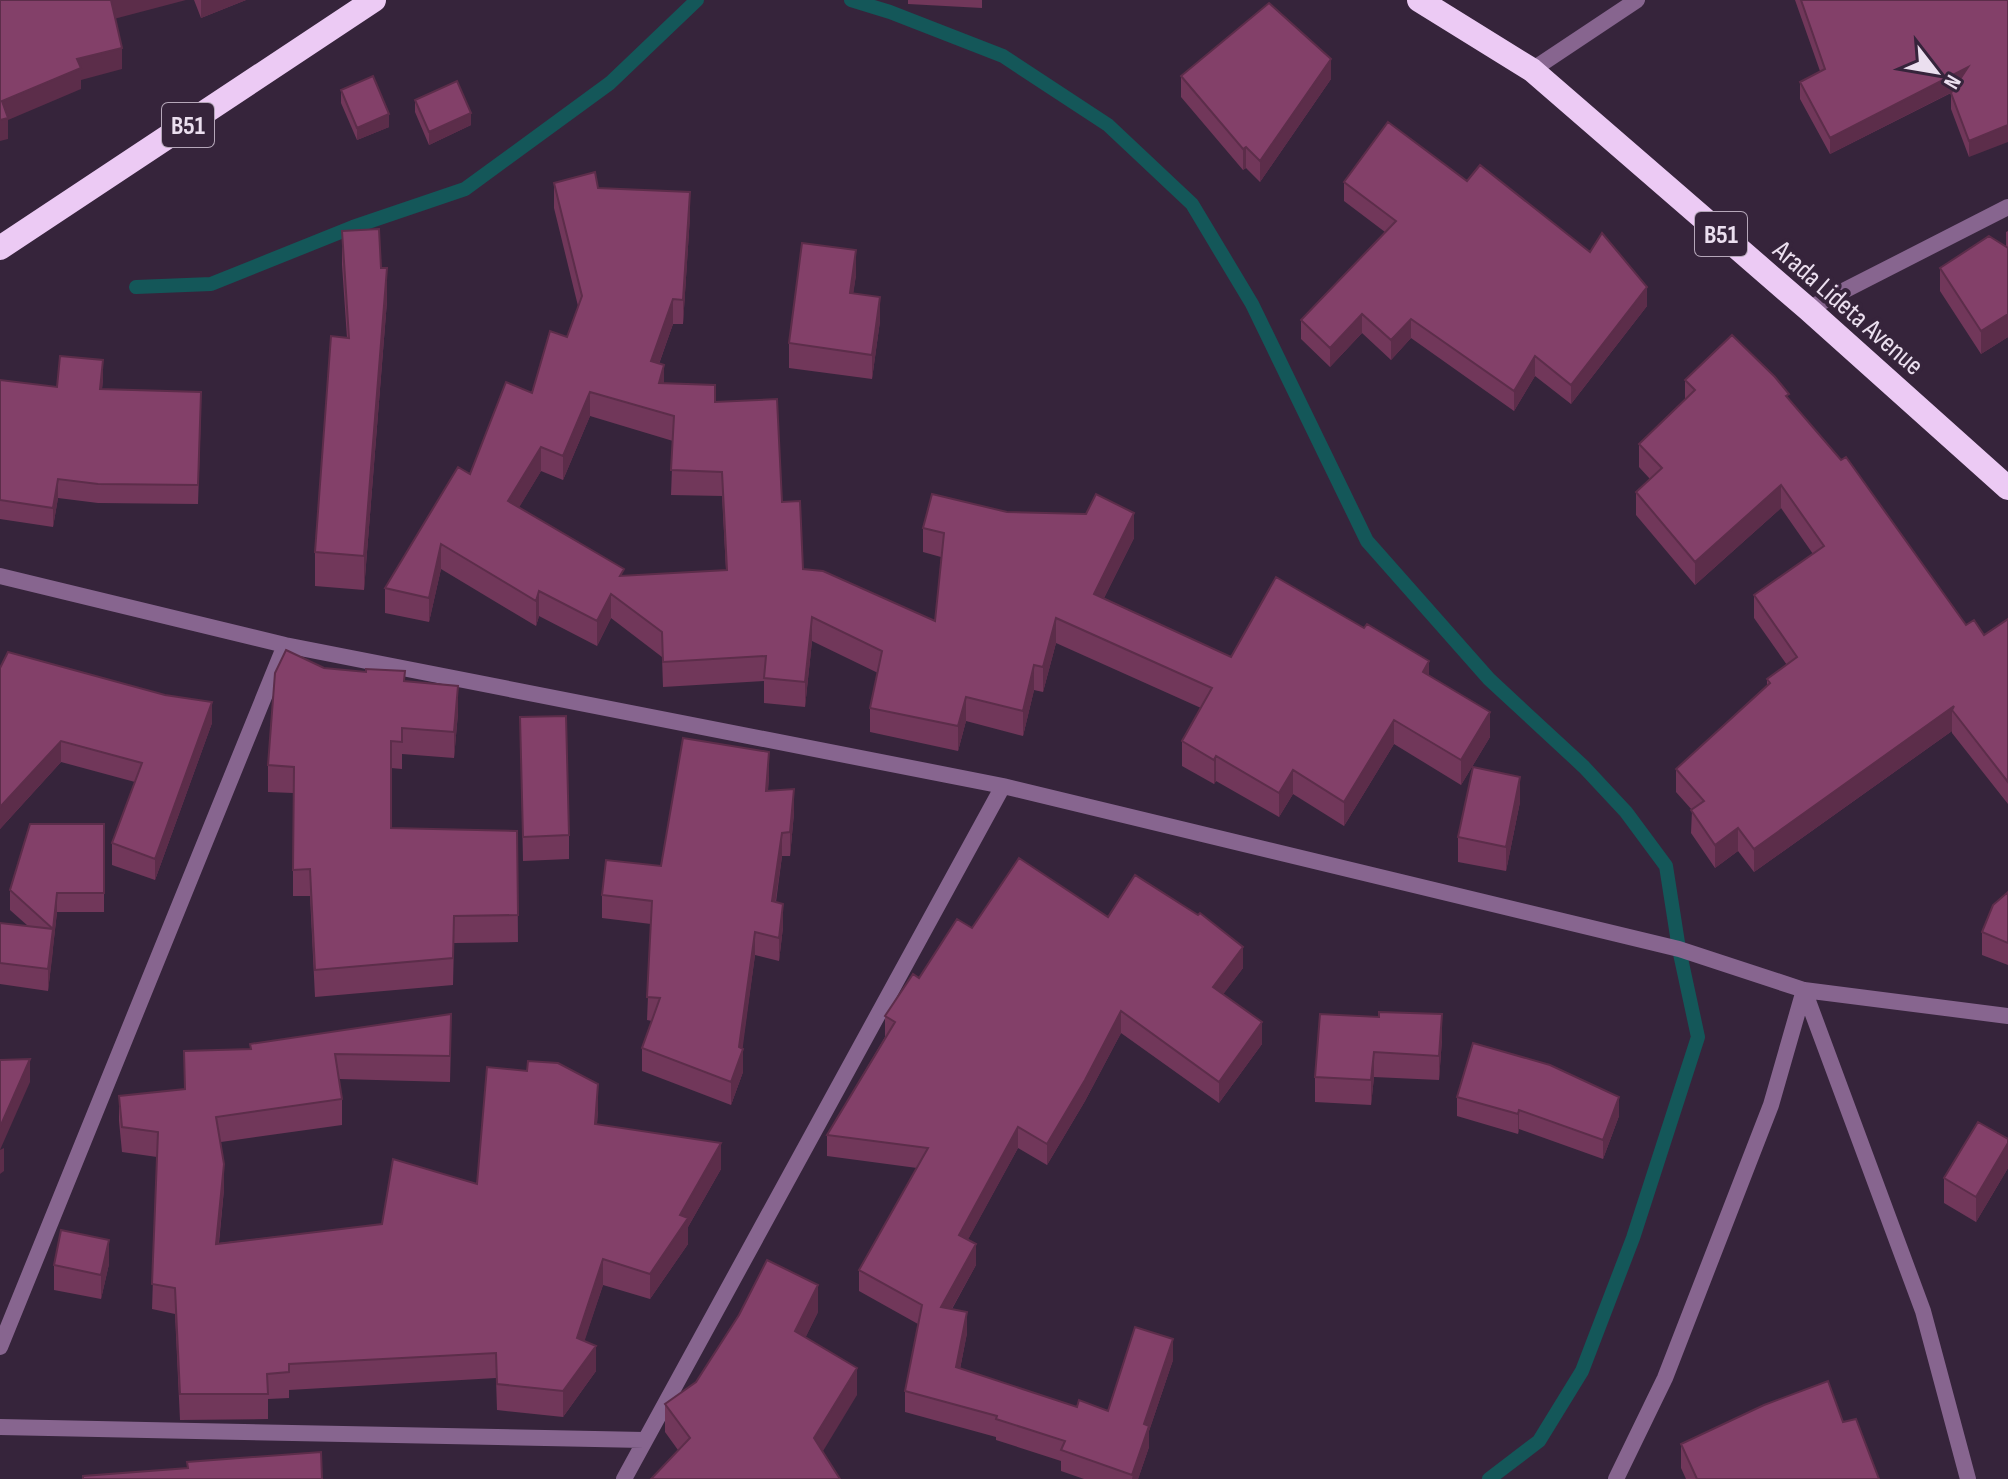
<svg xmlns="http://www.w3.org/2000/svg" width="2008" height="1479" font-family="'Sofia Sans Condensed',sans-serif">
<rect width="100%" height="100%" fill="#36243b"/>
<g fill="none" stroke-linecap="round" stroke-linejoin="round">
<path stroke="#145759" stroke-width="14" d="M851,0L890,12L1003,56L1108,125L1192,204L1252,304L1367,541L1489,679L1584,767L1626,812L1666,866L1679,949L1698,1037L1633,1238L1582,1371L1539,1441L1489,1479
M136,287L211,284L353,227L465,189L610,83L697,0"/>
<path stroke="#87658f" stroke-width="16" d="M1532,70L1637,0
M1808,309L2008,207
M0,576L285,645L1003,786L1679,949L1804,990L2008,1016
M0,1347L285,645
M0,1427L644,1440
M624,1479L1003,786
M1616,1479L1665,1378L1771,1105L1804,990L1923,1311L1968,1479"/>
<path stroke="#eccaf4" stroke-width="24" d="M1419,0L1532,70L1808,309L2008,488
M0,248L374,0"/>
</g>
<path fill="#71375a" fill-rule="evenodd" d="M194,0H246L201,18Z
M908,0H982V8L908,4Z
M1795,0H2008L1969,157L1951,109V93L1830,154L1800,99V82L1820,71Z
M1181,76L1331,79L1260,182L1246,168L1243,170L1181,97Z
M341,90L389,127L357,140L341,103Z
M415,100L471,125L429,145L415,112Z
M1467,181L1647,306L1571,404L1535,376L1514,411L1411,338L1391,360L1362,333L1330,367L1301,339V320L1385,232L1344,201V182Z
M554,183L598,188L690,216L683,324H673L659,364L664,383L715,402L782,502L803,569L935,621L941,557L923,552V528L1007,512L1134,538L1104,598L1231,657L1429,675L1490,737L1461,785L1394,744L1344,826L1293,794L1279,817L1216,781L1214,784L1182,766V741L1201,708L1056,643L1043,692L1034,690L1023,736L966,721L958,751L870,732V708L878,673L812,641L805,707L764,703V681L663,687L662,657L611,618L597,646L539,616L536,626L441,569L429,622L385,613V588L470,474L532,393L567,337L578,306L554,208ZM590,416L673,441L671,495L722,496L726,570L624,576L519,507L541,471L563,480Z
M342,231L381,268L387,301L364,590L315,586V552L347,338L342,265Z
M2008,231V337L1981,354L1940,291V268L2006,247V232Z
M856,275L853,293L880,321L872,379L789,368V343Z
M103,379L102,389L201,411L198,504L98,503L58,498L53,527L0,519V380L57,387Z
M1685,380L1789,400L1966,625L1984,635L2008,619V804L1952,733V731L1754,872L1738,851L1715,868L1691,833L1692,810L1676,792V769L1767,686V679L1787,665L1754,618V595L1813,554L1781,508L1695,585L1636,515V492L1650,479L1639,467V444L1685,400Z
M0,668L212,723L155,880L112,865V843L135,782L61,762L0,829Z
M324,668L405,681L458,713L454,758L402,754V769L391,768V828L517,831L518,942L454,943L453,985L315,997L310,896H293V793L268,792V765Z
M520,717L569,835V859L523,861Z
M769,775L768,791L794,813L790,856H782L776,902L783,927L779,961L755,955L742,1048L743,1072L731,1105L642,1071V1048L652,1021L647,1020L651,924L602,918V895L661,866Z
M1520,802L1506,871L1458,862V837Z
M104,824V912H57L48,991L0,984V923L28,926L10,910V890Z
M2008,892V965L1982,955V932Z
M1198,915L1243,968L1223,994L1262,1044L1219,1103L1121,1033L1085,1101L1047,1165L1018,1148L968,1239L976,1265L952,1309L967,1333L960,1369L1077,1407L1108,1411L1173,1360L1149,1431V1447L1138,1479H1084L1061,1471V1461L996,1440V1437L905,1412V1391L918,1324L859,1291V1270L917,1168L827,1156V1135L885,1037V1016L919,978L972,928L1108,917Z
M1320,1014L1442,1039L1439,1080L1374,1077L1371,1105L1315,1102V1077Z
M451,1039L450,1082L339,1079L342,1099V1125L221,1142L224,1189L219,1243L382,1224L477,1184L598,1110L597,1124L721,1169L688,1227V1244L650,1299L603,1285L584,1341L596,1371L563,1417L497,1410L496,1378L289,1390V1398L268,1399V1419L180,1420L175,1314L152,1309L157,1157L122,1152L119,1121V1096L184,1089L250,1049V1044Z
M1457,1097L1619,1116L1603,1159L1519,1129L1518,1134L1457,1116Z
M2008,1139V1168L1976,1222L1944,1203V1178Z
M109,1264L101,1299L54,1290V1265Z
M818,1312L805,1338L857,1395L678,1450L665,1432V1404Z
M1843,1422L1879,1479H1686L1681,1468V1444Z"/>
<path fill="#5c2d4a" d="M110,0H186L110,20Z
M201,0H246L201,18Z
M122,48V69L81,80V89L8,120V139L0,141V120L2,101L77,59Z
M1331,59V79L1260,182V161Z
M1968,67V84L1830,154V138Z
M471,113V125L429,145V132Z
M389,114V127L357,140V128Z
M2008,125V142L1969,157V141Z
M1246,147V168L1243,170V149Z
M690,192V216L683,324V300Z
M856,250V275L850,317V293Z
M387,268V301L364,590V556Z
M1647,287V306L1571,404V385Z
M880,297V321L872,379V355Z
M673,299V324L651,386V361Z
M1362,314V333L1330,367V348Z
M2008,314V337L1981,354V331Z
M1411,319V338L1391,360V340Z
M1535,356V376L1514,411V391Z
M103,360V379L100,409V389Z
M664,365V390L659,383Z
M590,392V416L563,480V456Z
M541,447V471L508,526V501Z
M58,479V498L53,527V508Z
M1781,485V508L1695,585V562Z
M1134,513V538L1094,618V594Z
M441,544V569L429,622V598Z
M539,591V616L536,626V601Z
M611,594V618L597,646V621Z
M812,617V641L805,707V682Z
M1056,618V643L1043,692V667Z
M1429,661V686L1423,672Z
M1034,665V690L1023,736V711Z
M458,686V713L454,758V732Z
M966,697V721L958,751V726Z
M212,702V723L155,880V859Z
M1954,706L1952,710V731L1754,872V849Z
M1490,712V737L1461,785V760Z
M1394,720V744L1344,826V802Z
M61,741V762L0,829V807Z
M769,752V775L766,815V791Z
M1216,756V781L1214,784V760Z
M1293,770V794L1279,817V793Z
M1520,777V802L1506,871V847Z
M794,789V813L790,856V832Z
M1738,828V851L1715,868V845Z
M782,833V856L772,925V901Z
M57,893V912L53,948V929Z
M783,904V927L779,961V938Z
M53,929V951L48,991V969Z
M755,932V955L742,1053L743,1049V1072L731,1105V1082L739,1047Z
M1243,947V968L1213,1008V987Z
M1121,1011V1033L1085,1101L1047,1165V1144Z
M1442,1014V1039L1439,1080V1056Z
M1262,1022V1044L1219,1103V1082Z
M1374,1052V1077L1371,1105V1080Z
M30,1059V1082L0,1150V1127Z
M598,1084V1110L595,1149V1124Z
M1619,1097V1116L1603,1159V1140Z
M1519,1110V1129L1518,1134V1114Z
M1018,1127V1148L959,1256V1235Z
M721,1143V1169L688,1227V1244L650,1299V1274L680,1215Z
M2008,1143V1168L1976,1222V1197Z
M4,1148V1171L0,1174V1150Z
M224,1164V1189L216,1269V1244Z
M109,1240V1264L101,1299V1275Z
M976,1244V1265L941,1328V1307Z
M603,1259V1285L577,1364V1338Z
M818,1285V1312L795,1359V1331Z
M967,1312V1333L956,1389V1367Z
M1173,1339V1360L1149,1431V1447L1138,1479H1132L1144,1424Z
M596,1346V1371L563,1417V1391Z
M857,1368V1395L814,1466V1438Z"/>
<path fill="#834069" stroke="#5c2d4a" stroke-width="2" fill-rule="evenodd" d="M0,0H111L122,48L77,59L81,68L2,101L8,118L0,120Z
M1801,0H2008V125L1969,141L1951,93L1968,67L1830,138L1800,82L1825,69Z
M1269,3L1331,59L1260,161L1246,147L1243,149L1181,76Z
M373,76L389,114L357,128L341,90Z
M457,81L471,113L429,132L415,100Z
M1388,122L1467,181L1480,165L1590,252L1602,233L1647,287L1571,385L1535,356L1514,391L1411,319L1391,340L1362,314L1330,348L1301,320L1396,221L1344,182Z
M595,172L598,188L690,192L683,300L673,299L651,361L664,365L659,383L715,385V402L777,399L782,502L800,501L803,569L823,571L935,621L944,533L923,528L932,494L1007,512L1086,514L1096,494L1134,513L1094,594L1231,657L1276,577L1364,628L1367,624L1429,661L1423,672L1490,712L1461,760L1394,720L1344,802L1293,770L1279,793L1216,756L1214,760L1182,741L1212,688L1056,618L1043,667L1034,665L1023,711L966,697L958,726L870,708L882,651L812,617L805,682L764,678L766,656L663,662L662,632L611,594L597,621L539,591L536,601L441,544L429,598L385,588L458,467L470,474L506,382L532,393L550,331L567,337L582,296L554,183ZM590,392L674,416L671,470L722,472L727,570L620,576L624,569L508,501L541,447L563,456Z
M379,229L381,268H387L364,556L315,552L331,336L349,338L342,231Z
M1989,236L2008,248V314L1981,331L1940,268Z
M802,243L856,250L850,293L880,297L872,355L789,343Z
M1732,335L1775,377L1789,394L1786,396L1841,460L1846,457L1966,625L1974,620L1984,635L2008,619V782L1952,710L1954,706L1754,849L1738,828L1715,845L1691,810L1704,801L1676,769L1770,683L1767,679L1797,657L1754,595L1824,546L1781,485L1695,562L1636,492L1662,468L1639,444L1695,390L1685,380Z
M60,356L103,360L100,389L201,392L198,485L98,484L58,479L53,508L0,500V380L57,387Z
M286,650L324,668L366,672V669L405,671L404,681L458,686L454,732L402,728V742L391,741V828L517,831L518,915L454,916L453,958L315,970L310,869L293,870L294,767L268,765L275,673Z
M8,652L165,695L212,702L155,859L112,843L142,763L61,741L0,807V668Z
M566,716L569,835L523,837L520,717Z
M683,738L769,752L766,791L794,789L790,832L782,833L772,901L783,904L779,938L755,932L739,1047L743,1049L731,1082L642,1048L660,998L647,997L652,901L602,895L606,860L661,866Z
M1473,767L1520,777L1506,847L1458,837Z
M30,824H104V893H57L53,929L10,890Z
M1019,858L1108,917L1135,875L1198,915L1200,913L1243,947L1213,987L1262,1022L1219,1082L1121,1011L1085,1080L1047,1144L1018,1127L959,1235L976,1244L941,1307L967,1312L956,1367L1077,1407L1079,1400L1108,1411L1135,1327L1173,1339L1144,1424L1149,1426L1132,1475L1061,1450L1065,1441L996,1419L997,1416L905,1391L922,1305L859,1270L928,1148L827,1135L895,1022L885,1016L913,974L919,978L957,919L972,928Z
M2008,892V943L1982,932L1993,905Z
M0,923L53,929L48,969L0,963Z
M1379,1012L1442,1014L1439,1056L1374,1052L1371,1080L1315,1077L1320,1014L1379,1017Z
M451,1014L450,1056L335,1054L342,1099L216,1117L224,1164L216,1244L382,1224L393,1159L477,1184L487,1067L527,1071L528,1061L558,1063L598,1084L595,1124L721,1143L680,1215L688,1218L650,1274L603,1259L577,1338L596,1346L563,1391L497,1384L496,1353L289,1364V1372L267,1374L268,1394H180L175,1288L152,1284L158,1132L122,1127L119,1096L185,1089L184,1051L251,1049L250,1044Z
M1473,1043L1550,1065L1619,1097L1603,1140L1519,1110L1518,1114L1457,1097Z
M30,1059L0,1127V1060Z
M1978,1122L2008,1139V1143L1976,1197L1944,1178Z
M61,1230L109,1240L101,1275L54,1265Z
M767,1260L818,1285L795,1331L857,1368L814,1438L840,1479H651L690,1438L665,1404L696,1382L739,1315Z
M1828,1381L1843,1422L1856,1419L1879,1479H1697L1681,1444L1764,1405Z
M321,1452L322,1479H83V1476L188,1468L187,1462Z"/>
<g text-anchor="middle" stroke-width="8" stroke-linejoin="round" paint-order="stroke">
<g fill="#36243b" stroke="#b5a7b9" stroke-width="2">
<rect x="162" y="103" width="52" height="44" rx="6"/>
<rect x="1695" y="212" width="52" height="44" rx="6"/>
</g>
<g font-size="26" font-weight="bold" fill="#ebdfef">
<text x="188" y="134">B51</text>
<text x="1721" y="243">B51</text>
</g>
<g font-size="28" fill="#ebdfef" stroke="#36243b">
<text transform="translate(1849 307) rotate(41)" y="10">Arada Lideta Avenue</text>
</g>
</g>
<g transform="translate(1936 72) rotate(121)" stroke="#36243b" stroke-width="6" paint-order="stroke">
<path d="M0-6L14 30L0 20L-14 30Z" fill="#ebdfef"/>
<text y="-12" font-size="22" font-weight="bold" text-anchor="middle" fill="#ebdfef">N</text>
</g>
</svg>
